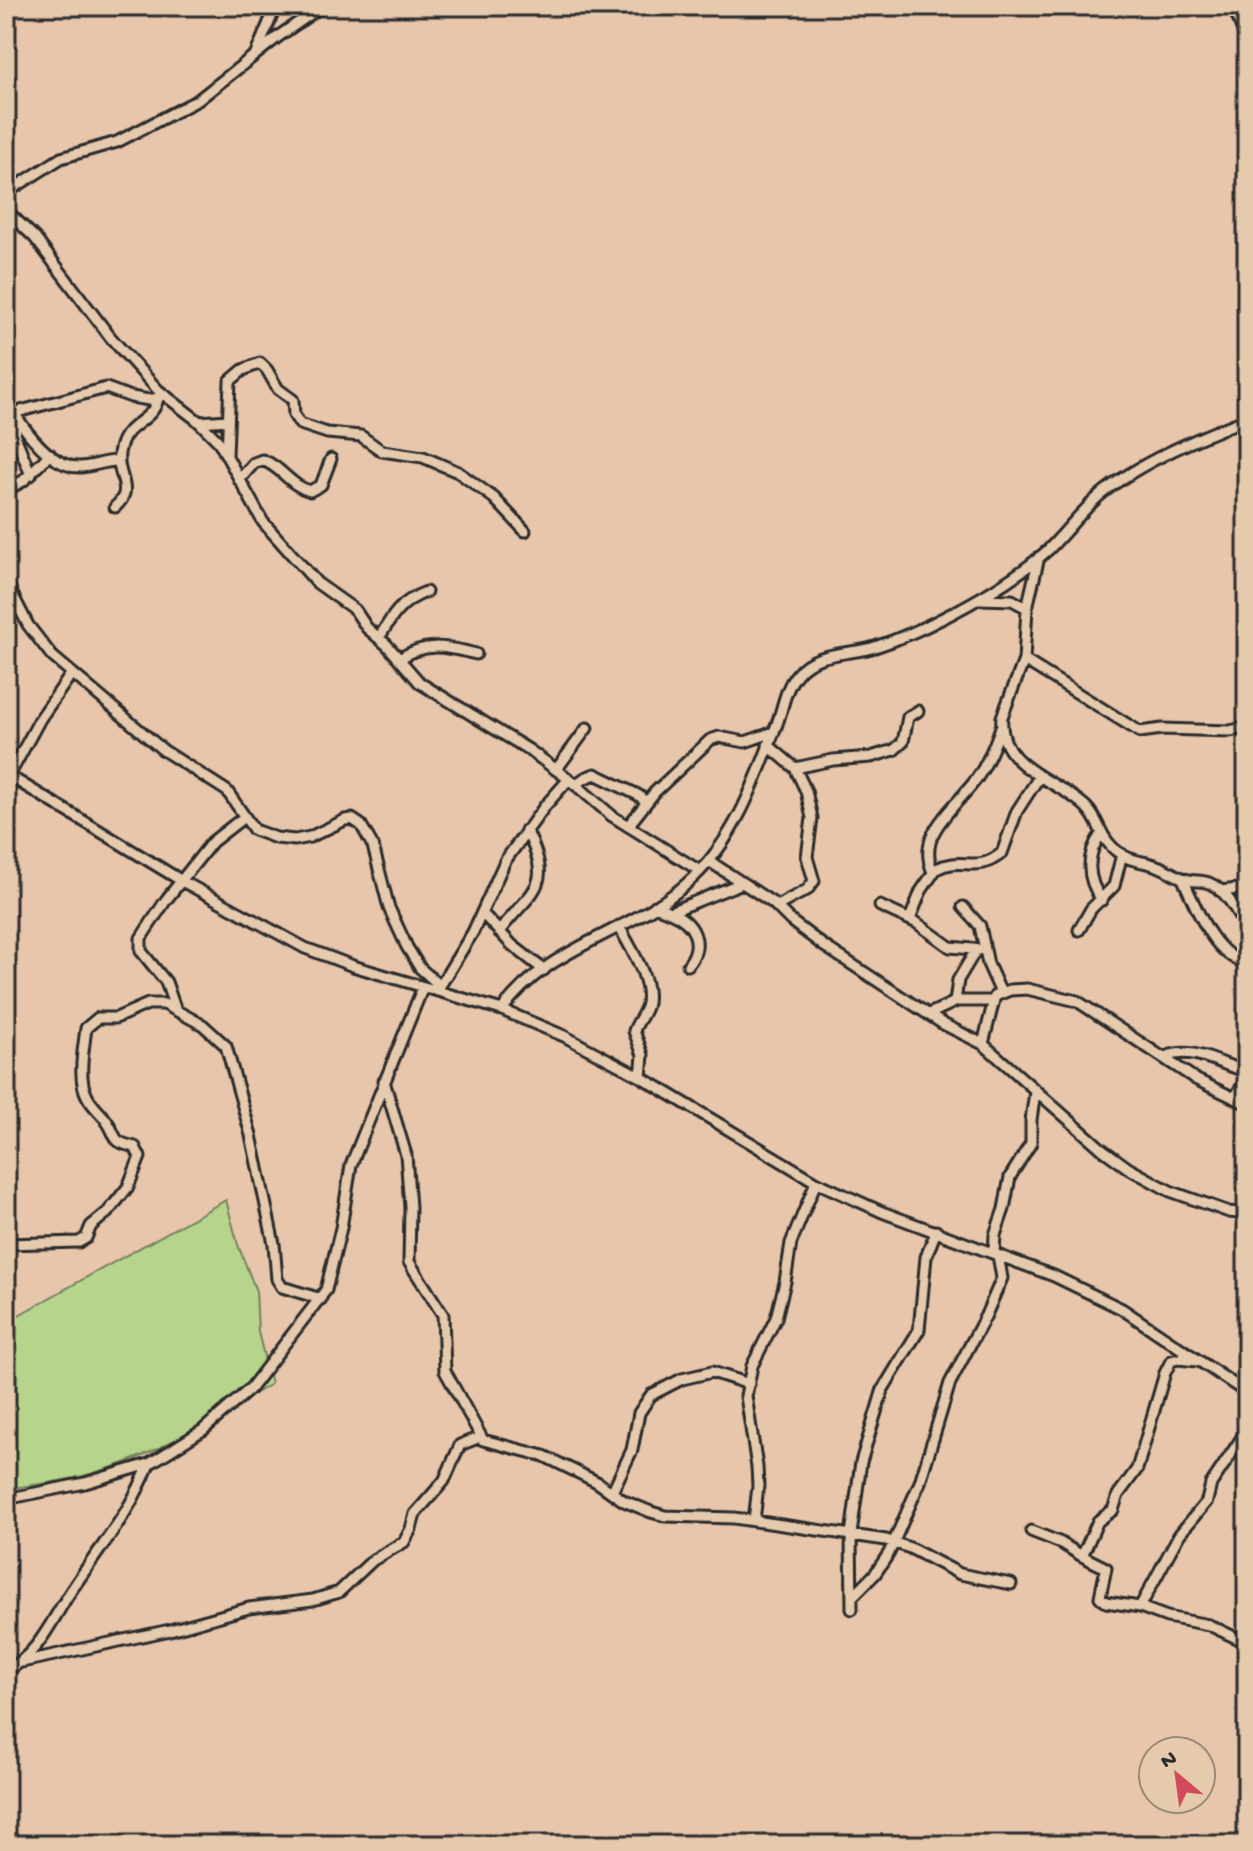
<svg xmlns="http://www.w3.org/2000/svg" width="1253" height="1851" font-family="'Gochi Hand',sans-serif">
<rect width="100%" height="100%" fill="#e8c6ac"/>
<filter id="ink" filterUnits="userSpaceOnUse"><feTurbulence type="fractalNoise" baseFrequency=".0125" numOctaves="2"/><feDisplacementMap in="SourceGraphic" scale="16" xChannelSelector="R" yChannelSelector="G"/><feConvolveMatrix kernelMatrix="1 2 1 2 8 2 1 2 1" color-interpolation-filters="sRGB"/></filter>
<g filter="url(#ink)">
<path fill="#b7d48d" stroke="#71805c" stroke-width="2" d="M226,1200L238,1245L256,1291L258,1332L271,1384C219,1414 167,1450 110,1468C76,1480 41,1484 6,1489V1322Z"/>
<g fill="none" stroke-linecap="round" stroke-linejoin="round">
<g stroke="#2b2b2b" stroke-width="15">
<path id="minor" d="M1233,6L1247,41
M257,51L276,6
M6,193L61,158L117,142L198,100L279,36L322,6
M6,210L35,238L111,338L158,390L197,420L219,442L263,522L317,583L355,610L367,628L387,645L420,683L529,750L569,779L612,816L700,871
M14,413C27,433 53,468 80,467C92,467 104,461 117,461
M6,415L106,388L131,397L149,400L158,398L163,394
M17,419L15,436L31,475
M199,422L228,420
M227,455L230,381L243,370L260,363L267,370L278,389L293,400L294,415L300,424L327,433L361,436L382,451L423,457L458,472L494,498L525,531
M239,480L254,463L262,460C281,466 290,486 310,491L321,485L331,459
M6,490L23,481L50,454
M115,507C138,487 111,474 121,445C128,422 154,421 158,398
M1039,557L1027,608L1024,660L1002,717C997,768 1057,779 1086,807C1102,823 1098,839 1122,855C1133,862 1145,861 1157,866C1167,869 1175,876 1185,879C1193,882 1201,880 1209,883C1227,890 1238,914 1247,930
M6,582L28,625L52,656L163,750L227,791L254,830L276,838L295,840L310,837L345,820L352,819L361,825L373,846L389,908L407,947L420,968L439,985
M981,599L1012,600L1027,608
M379,638C392,616 401,601 426,592
M399,659C426,641 446,647 476,654
M1024,660L1140,732L1162,729L1230,731L1247,727
M768,745L795,768L806,791L812,818L807,857L814,881L807,890L777,906
M795,768L833,760L871,757L894,750L903,742L908,717L918,711
M556,770L587,728
M6,774L182,881L305,948L353,966L502,1010L564,1036L641,1077L816,1182L882,1212L1054,1276L1122,1309L1247,1393
M9,776L40,719L72,673
M575,785L585,778L595,774L638,795L647,802
M628,826L655,792L710,740L719,737L745,742L774,732
M1101,834C1086,855 1086,879 1102,900
M709,861L773,903L791,921L824,946L943,1024L983,1044L1102,1149L1128,1168L1170,1191L1229,1212L1247,1214
M933,872C915,833 957,807 977,778C988,763 995,744 1001,727
M1183,879C1196,907 1213,956 1247,963
M1220,891L1247,888
M655,906L670,912L742,883
M880,906L917,923L950,947L984,950
M963,907L980,926L988,964L1001,993
M670,912C694,922 705,943 688,965
M482,913L512,945L544,970
M910,919L921,891L936,869C964,855 975,875 1002,853L1017,811L1039,777
M619,926C630,948 651,977 647,1003C646,1013 637,1021 634,1031L643,1055L641,1077
M1079,930L1091,909L1114,886L1122,854
M499,932C531,889 556,889 526,830
M438,989L473,932L505,861L545,806L569,779
M955,1002L958,980L976,950
M175,1008L166,982L141,951V938L166,900L212,842L244,817
M502,1010C548,944 638,932 694,877C737,836 756,779 777,724C783,708 785,688 797,674C814,651 850,655 875,647C900,639 924,628 947,616C982,598 1018,577 1048,550C1065,533 1080,513 1098,497C1134,465 1202,436 1247,419
M929,1014L957,1001H993
M983,1044L995,996L1010,990L1027,989L1077,1001L1197,1080L1247,1104
M1165,1057C1195,1045 1218,1065 1247,1071
M384,1081L406,1155L410,1207L409,1262L443,1315L445,1371L483,1440L544,1456L597,1482L624,1501L651,1512L665,1516L734,1518L886,1540L910,1548L960,1574L1011,1584
M1234,1098L1245,1082L1247,1070
M6,1244L79,1242L86,1238L91,1226L108,1212L128,1187L140,1157L135,1147C109,1141 119,1138 106,1120C100,1112 91,1105 87,1096C77,1078 84,1047 86,1028L98,1018H116L148,1004H164L203,1025L226,1046L251,1135L274,1244L277,1279L282,1287L321,1299
M994,1253L995,1235L1004,1209L1010,1177L1031,1143V1120L1035,1092
M1197,1361L1178,1359L1171,1361L1165,1373L1137,1469L1118,1495L1113,1510L1098,1521L1082,1556L1106,1568L1100,1597L1106,1602L1140,1607L1167,1617L1209,1625L1247,1643
M612,1492L632,1450L639,1413L651,1395L682,1379L712,1372L749,1384
M6,1499L85,1483L149,1464L203,1430L250,1389L326,1290L341,1228L351,1165L423,987
M754,1521L758,1486L757,1467L746,1396L752,1366L776,1318L785,1282L791,1243L816,1182
M1031,1531L1061,1543L1082,1556
M853,1596L875,1574L889,1553L920,1482L950,1383L986,1315L1002,1278L998,1255
M1140,1607L1179,1535L1207,1501L1211,1484L1247,1430
M852,1609L851,1534L861,1462L883,1389L919,1330L926,1257L936,1231
M22,1662L170,1630L249,1608L313,1600L339,1592L373,1560L404,1542L411,1529L415,1514L444,1481L460,1445L480,1437
M6,1671C41,1653 53,1616 75,1585C102,1545 132,1510 149,1464"/>
</g>
<use href="#minor" stroke="#e6caad" stroke-width="9"/>
</g>
</g>
<rect width="1253" height="1851" fill="none" stroke="#e6caad" stroke-width="32"/>
<rect x="16" y="16" width="1221" height="1819" fill="none" stroke="#2b2b2b" stroke-width="3" filter="url(#ink)"/>
<g transform="translate(1177 1775) rotate(331)"><circle r="38" fill="#e6caad" stroke="#9b8a79" stroke-width="2"/>
<path d="M0-6L14 30L0 20L-14 30Z" fill="#d1495b"/>
<text y="-12" font-size="22" font-weight="bold" text-anchor="middle" fill="#2b2b2b">N</text>
</g>
</svg>
